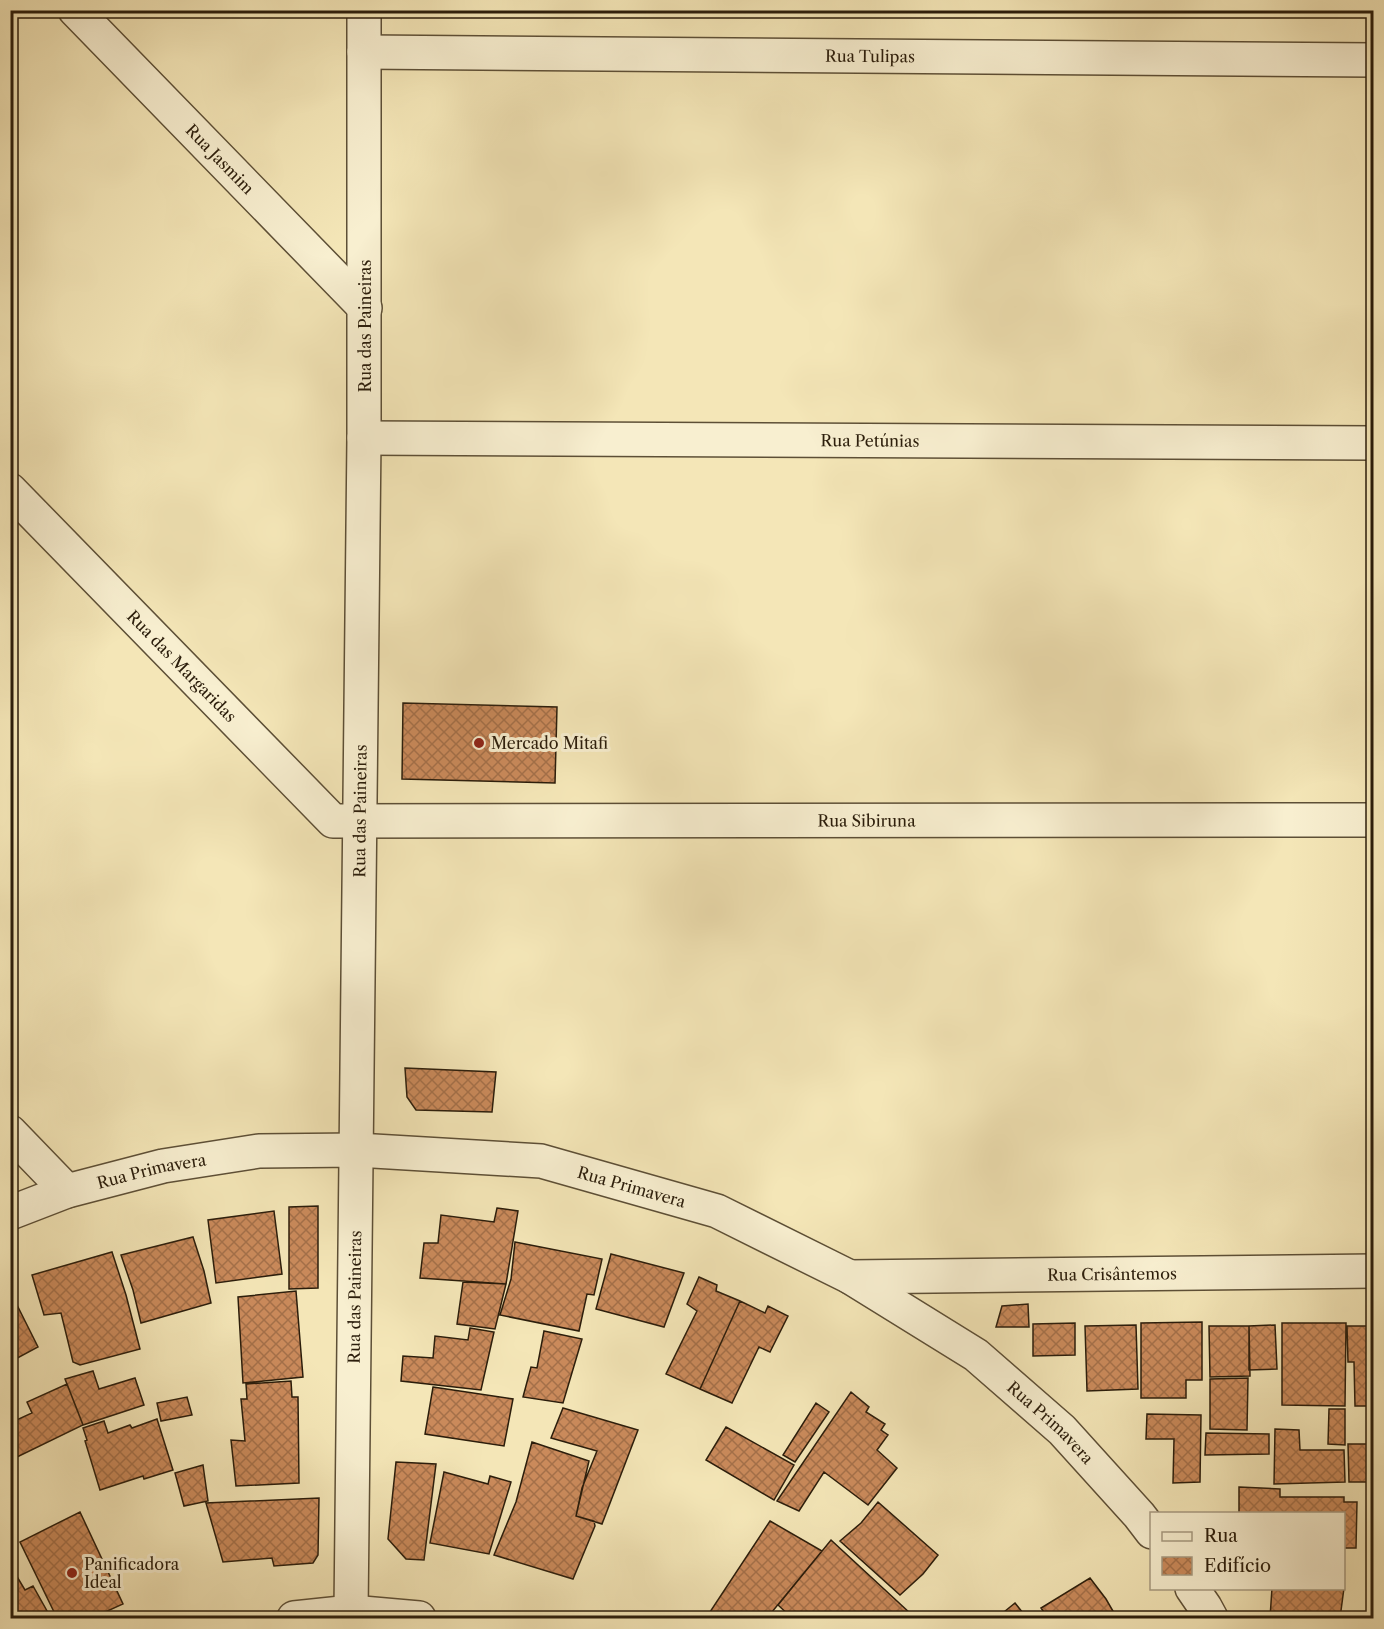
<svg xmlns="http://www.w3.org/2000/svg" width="1384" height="1629" font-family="'Libre Caslon Text',serif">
<defs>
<pattern id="building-cross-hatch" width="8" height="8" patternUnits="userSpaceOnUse" patternTransform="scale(1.5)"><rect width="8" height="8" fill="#ca8a5b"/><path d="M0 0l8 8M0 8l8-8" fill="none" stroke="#a47049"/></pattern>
</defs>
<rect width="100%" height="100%" fill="#f4e6b7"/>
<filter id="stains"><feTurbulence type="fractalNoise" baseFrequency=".00333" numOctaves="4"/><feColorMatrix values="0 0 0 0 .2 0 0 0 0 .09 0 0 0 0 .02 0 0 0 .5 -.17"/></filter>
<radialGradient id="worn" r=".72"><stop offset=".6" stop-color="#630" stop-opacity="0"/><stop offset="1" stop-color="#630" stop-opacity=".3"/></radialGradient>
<path fill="url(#building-cross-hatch)" stroke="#2b1d0b" stroke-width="1.5" d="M409,10H537L534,13L409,14Z
M403,703L557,707L555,783L402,779Z
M405,1068L496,1072L492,1112L416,1110L407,1097Z
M318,1206V1288L289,1289V1207Z
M497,1208L518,1211L506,1284L420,1278L424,1243H438L441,1215L494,1222Z
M274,1211L282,1274L216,1283L208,1220Z
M193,1237L204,1271L211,1303L141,1323L133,1290L121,1255Z
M515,1242L602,1259L594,1295L587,1294L579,1331L500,1315L511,1279Z
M112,1252L126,1295L140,1349L80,1365L73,1362L61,1313L44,1315L32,1275Z
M611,1254L684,1273L664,1327L596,1309Z
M699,1277L717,1285L716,1291L740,1301L700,1389L666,1374L697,1311L687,1304Z
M463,1282L506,1284L495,1329L457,1324Z
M10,1291L38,1347L10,1362Z
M296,1291L303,1377L243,1383L238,1297Z
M740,1301L765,1313L768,1306L788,1316L770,1352L759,1347L732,1403L700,1389Z
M1028,1304L1029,1327H996L1002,1306Z
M1202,1322V1380H1186V1398H1141V1323Z
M1075,1323V1355L1033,1356V1324Z
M1282,1323H1346L1345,1406L1282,1405Z
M1136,1325L1138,1389L1087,1391L1085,1326Z
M1275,1325L1277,1369L1249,1370V1326Z
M1209,1326H1249L1250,1376L1210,1377Z
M1347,1326H1374V1406H1355L1354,1362H1348Z
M470,1328L494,1332L481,1390L401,1381L403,1356L433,1358L435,1336L468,1340Z
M544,1331L582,1339L563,1403L523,1397L531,1367L537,1368Z
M93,1371L99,1389L135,1378L144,1405L83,1425L65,1379Z
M1248,1378L1247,1430L1210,1429V1379Z
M291,1381L292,1397H298L299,1483L236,1486L231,1440L245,1441L241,1399H247L246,1384Z
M67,1384L83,1425L15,1458L10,1449V1423L32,1413L27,1402Z
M433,1387L513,1399L504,1446L425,1434Z
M851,1392L869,1407L866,1412L885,1424L881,1430L888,1435L877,1450L897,1468L868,1505L824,1472L799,1511L777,1501Z
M187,1397L192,1415L161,1421L157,1403Z
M816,1403L829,1412L795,1462L783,1455Z
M563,1408L638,1430L602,1524L576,1516L582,1488L597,1451L551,1438Z
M1329,1409H1345V1445L1328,1444Z
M1147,1414L1201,1415L1200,1482L1173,1483L1174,1439H1146Z
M157,1419L173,1470L144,1479L143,1476L100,1490L85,1441L87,1440L83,1428L104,1421L108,1433L130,1425L132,1428Z
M726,1427L794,1465L774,1500L706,1460Z
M1275,1429L1299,1430L1300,1450H1344L1345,1482L1274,1484Z
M1206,1433L1269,1434V1454L1205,1455Z
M532,1442L589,1461L576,1516L594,1521L595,1526L573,1579L494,1555L516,1502Z
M1348,1444H1374V1482H1349Z
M396,1462L436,1464L424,1560L406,1559L388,1539Z
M203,1465L208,1501L184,1506L175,1473Z
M444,1472L488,1484L490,1476L511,1482L489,1554L430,1543Z
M1239,1487L1280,1489V1497H1344V1502H1357L1356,1548H1344V1514H1239Z
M319,1498L318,1555L313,1563L274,1566L272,1558L223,1562L206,1503Z
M878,1502L938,1555L923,1574L900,1595L840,1541L861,1523Z
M80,1512L123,1604L92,1618H57L20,1542Z
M770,1521L822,1551L767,1618H706Z
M831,1540L911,1614L907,1618H792L778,1605Z
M10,1565L25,1590L33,1586L51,1618H10Z
M1090,1578L1106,1599L1117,1618H1048L1041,1608Z
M1344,1585V1588L1340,1618H1270L1272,1588H1344Z
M1015,1603L1027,1618H996L999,1616Z"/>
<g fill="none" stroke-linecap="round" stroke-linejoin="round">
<g stroke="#5d4f36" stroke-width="36">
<g id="minor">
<path id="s1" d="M75,10L365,308"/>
<path id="s2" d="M364,52L1374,60"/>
<path id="s3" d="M364,438L1374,443"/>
<path id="s4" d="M10,490L333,821L1374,820"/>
<path d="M10,1132L67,1191"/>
<path id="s5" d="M10,1213L67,1191L163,1166L259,1151L357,1150L541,1161L717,1211L850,1277L976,1355L1062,1430L1139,1515L1152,1532"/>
<path id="s6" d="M850,1277L1374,1271"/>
<path d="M1192,1588L1205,1607L1211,1618"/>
<path id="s7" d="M351,1612L364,438V10"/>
<path d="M294,1618L351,1612L419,1618"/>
</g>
</g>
<use href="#minor" stroke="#f8efd0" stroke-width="33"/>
</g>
<g fill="#8f2418" stroke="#f8efd0" stroke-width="2">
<circle cx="479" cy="743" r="6"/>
<circle cx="72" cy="1573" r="6"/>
</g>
<g text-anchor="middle" stroke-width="6" stroke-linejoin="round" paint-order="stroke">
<g font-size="16" fill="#2b1d0b" stroke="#f8efd0">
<text dy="6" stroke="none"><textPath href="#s2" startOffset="506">Rua Tulipas</textPath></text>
<text dy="6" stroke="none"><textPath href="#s1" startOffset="208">Rua Jasmim</textPath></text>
<text transform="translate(365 326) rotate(-90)" y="6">Rua das Paineiras</text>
<text dy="6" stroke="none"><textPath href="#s3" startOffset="506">Rua Petúnias</textPath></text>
<text dy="6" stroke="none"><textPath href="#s4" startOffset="246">Rua das Margaridas</textPath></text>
<text dy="6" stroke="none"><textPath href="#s7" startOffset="801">Rua das Paineiras</textPath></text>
<text dy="6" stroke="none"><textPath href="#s4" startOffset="996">Rua Sibiruna</textPath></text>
<text dy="6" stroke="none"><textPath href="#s5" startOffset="148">Rua Primavera</textPath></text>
<text dy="6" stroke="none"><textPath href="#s5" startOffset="634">Rua Primavera</textPath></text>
<text dy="6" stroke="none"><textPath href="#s6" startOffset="262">Rua Crisântemos</textPath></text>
<text dy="6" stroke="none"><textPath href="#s7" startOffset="315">Rua das Paineiras</textPath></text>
<text dy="6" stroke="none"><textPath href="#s5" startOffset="1120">Rua Primavera</textPath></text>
</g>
<g font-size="16" fill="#2b1d0b" stroke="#f8efd0" text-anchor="start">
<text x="491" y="749">Mercado Mitafi</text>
<text x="84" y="1570">Panificadora<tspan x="84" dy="18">Ideal</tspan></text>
</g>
</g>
<rect width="1384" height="1629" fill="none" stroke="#f4e6b7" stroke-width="36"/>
<rect x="12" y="12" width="1360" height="1605" fill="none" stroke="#2b1d0b" stroke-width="3"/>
<rect x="18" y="18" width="1348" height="1593" fill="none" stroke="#2b1d0b" stroke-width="1.5"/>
<rect x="1150" y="1512" width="195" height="78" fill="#f8efd0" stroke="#a69b81" stroke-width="1.5"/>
<rect x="1162" y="1532" width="30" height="9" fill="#f8efd0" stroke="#a69b81" stroke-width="1.5"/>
<text x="1204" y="1542" font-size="18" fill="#2b1d0b">Rua</text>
<rect x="1162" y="1557" width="30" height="18" fill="url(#building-cross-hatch)" stroke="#a69b81" stroke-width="1.5"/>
<text x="1204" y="1572" font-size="18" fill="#2b1d0b">Edifício</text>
<rect width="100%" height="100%" filter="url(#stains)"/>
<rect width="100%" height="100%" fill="url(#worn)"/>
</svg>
